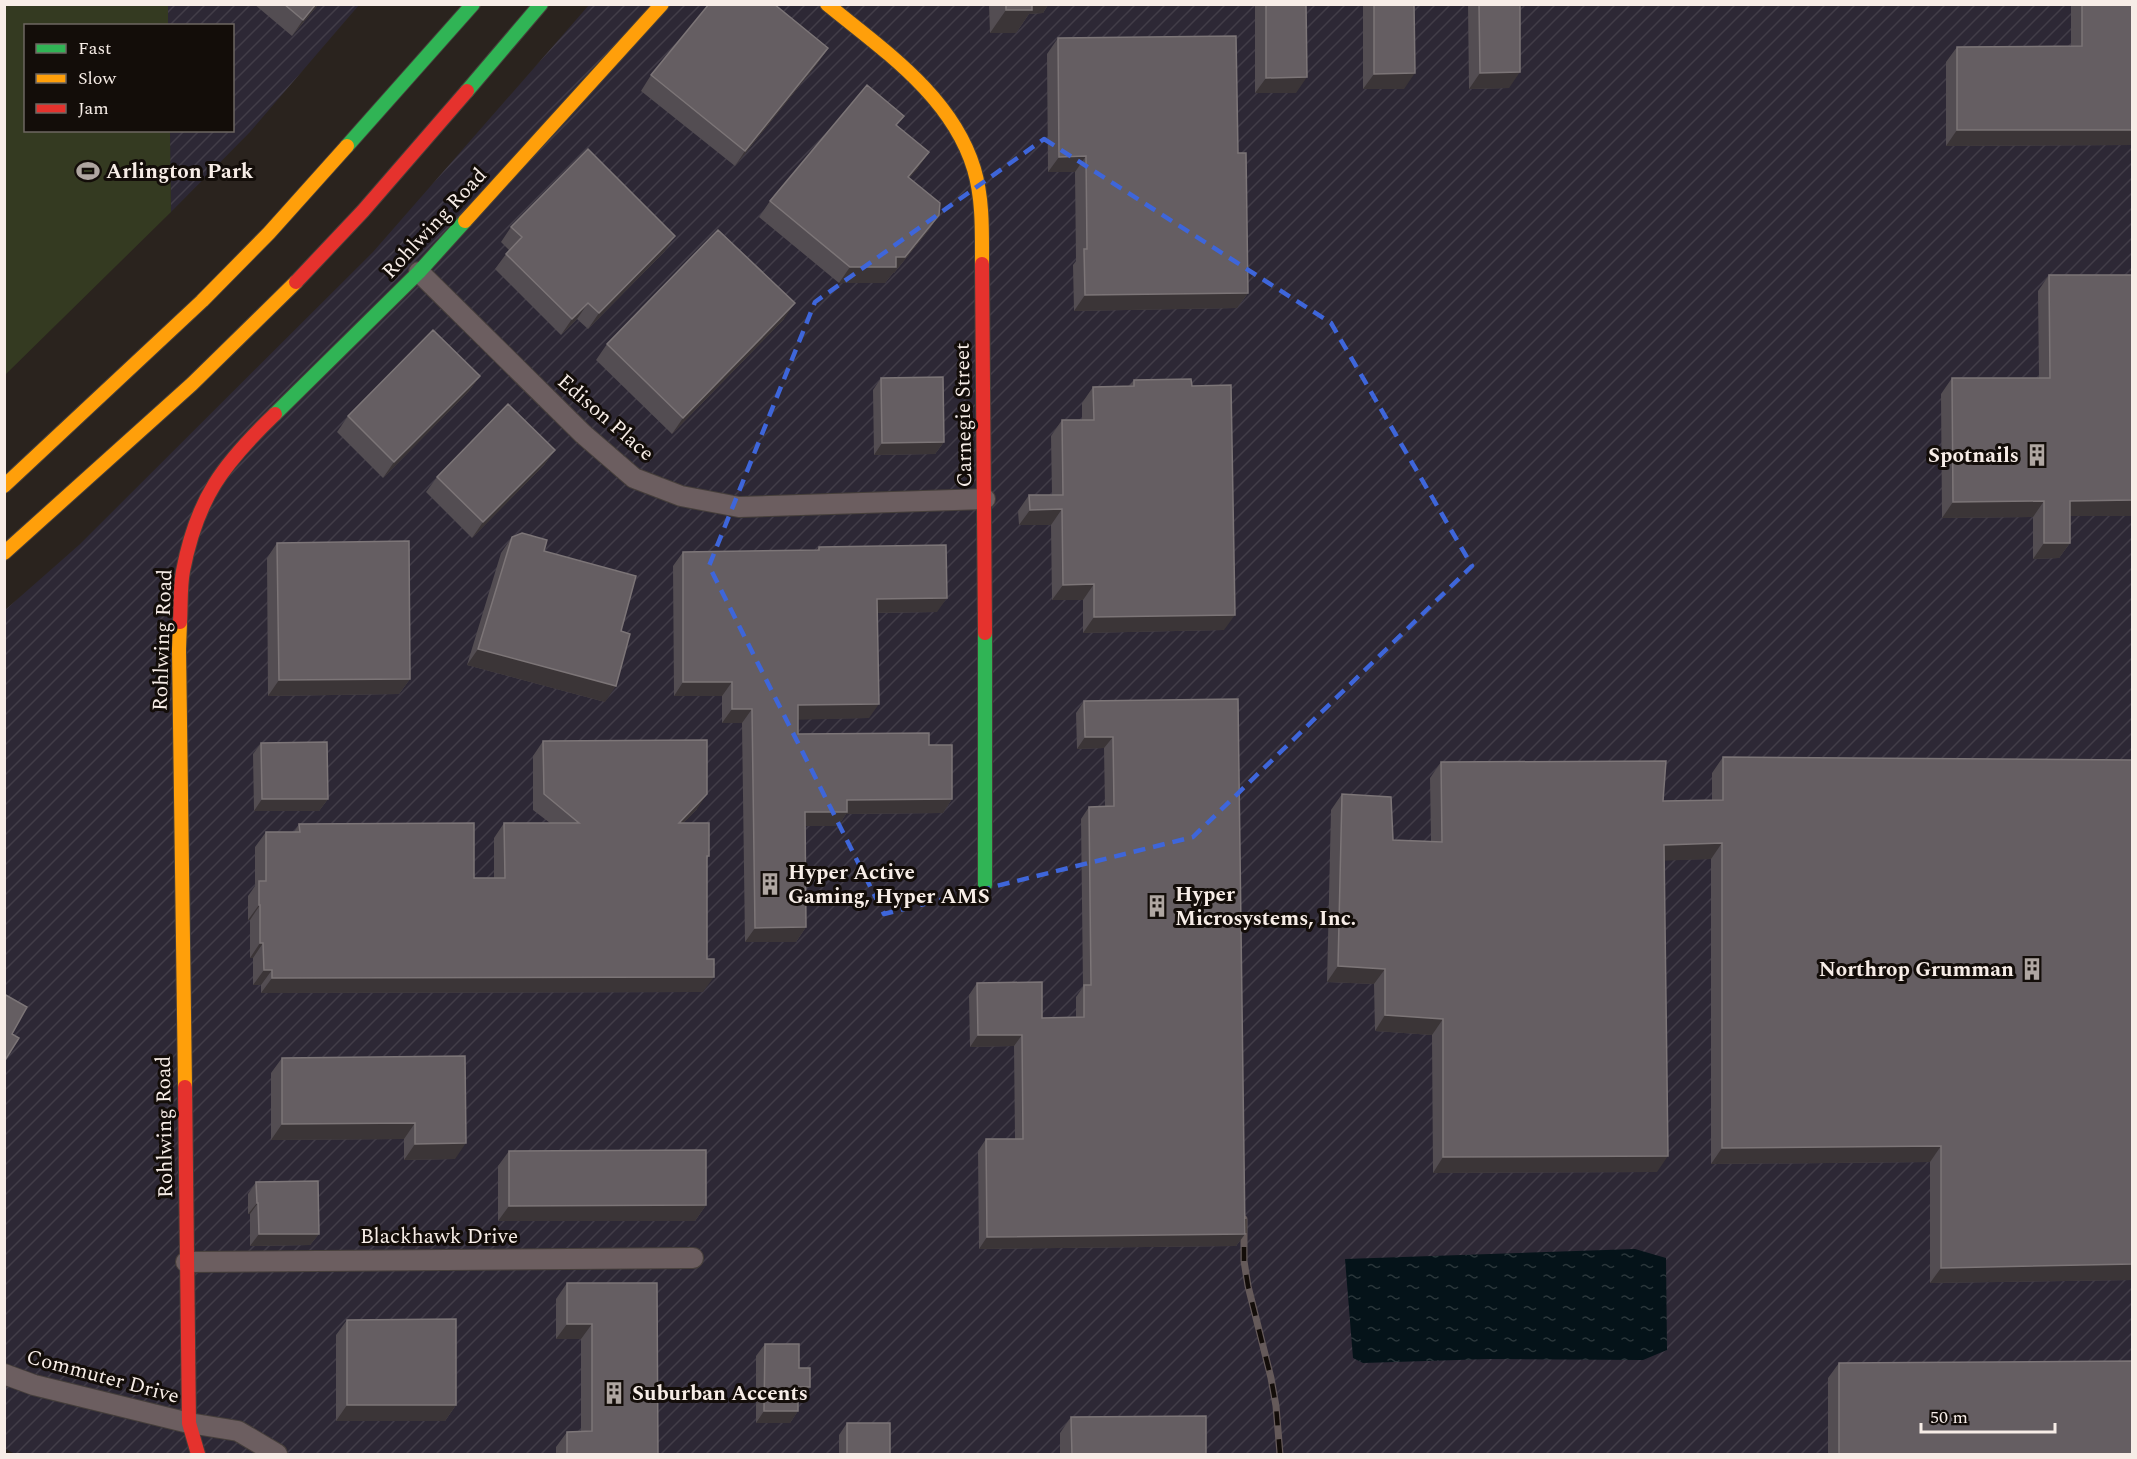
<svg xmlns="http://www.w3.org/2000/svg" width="2137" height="1459" font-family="Spectral,serif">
<defs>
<pattern id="industrial-furrows" width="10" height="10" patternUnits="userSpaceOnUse" patternTransform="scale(1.5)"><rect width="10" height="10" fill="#2d2835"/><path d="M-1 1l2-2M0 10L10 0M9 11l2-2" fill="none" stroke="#423d48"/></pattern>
<pattern id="water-ripples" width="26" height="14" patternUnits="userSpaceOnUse" patternTransform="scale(1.5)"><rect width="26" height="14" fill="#051319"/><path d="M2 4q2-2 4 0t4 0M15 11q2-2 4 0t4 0" fill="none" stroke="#2a363a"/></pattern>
</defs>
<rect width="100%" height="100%" fill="#2a231e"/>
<path fill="url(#industrial-furrows)" d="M167,5H359L250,132L171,212L169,131L232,130V26L167,25Z
M589,5H2132V1454H15L4,1448V611L79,545L373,252Z"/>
<path fill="#343a21" d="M5,4L168,5V25L26,26V130L170,131L171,212L5,375Z"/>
<path fill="url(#water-ripples)" d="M1635,1249L1666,1258L1667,1350L1643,1360L1488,1359L1363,1363L1353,1358L1345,1259Z"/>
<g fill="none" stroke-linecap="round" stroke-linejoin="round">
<g stroke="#463f3b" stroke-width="22">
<path id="street" d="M419,272L583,434L634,478L681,496L739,507L985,499
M186,1262L693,1258
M4,1374L34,1385L189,1423L238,1431L277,1454"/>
</g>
<g stroke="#463f3b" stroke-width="16">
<path id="fast" d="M467,91L541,4
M347,146L473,4
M275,414L419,272L465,221
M985,885V633"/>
</g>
<g stroke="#463f3b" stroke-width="16">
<path id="slow" d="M827,4C883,50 952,96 974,169C983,199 982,232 982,264
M465,221L662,4
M4,486L202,301L269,233L347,146
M4,553L192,384L296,282
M180,622L179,649L185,1087"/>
</g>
<g stroke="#463f3b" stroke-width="16">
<path id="jam" d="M982,264L985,633
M296,282L363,211L467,91
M180,622C181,605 180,587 183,571C197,498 223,464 275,414
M185,1087L189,1423L198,1454"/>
</g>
<use href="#street" stroke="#6c5e60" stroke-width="20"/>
<use href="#fast" stroke="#30b455" stroke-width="14"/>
<use href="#slow" stroke="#ff9f0a" stroke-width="14"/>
<use href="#jam" stroke="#e5322d" stroke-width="14"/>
<g stroke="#655a5a" stroke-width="7">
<path id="rail" d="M1244,1219V1261L1248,1286L1271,1378L1276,1406L1280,1454"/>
</g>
<use href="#rail" stroke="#130d09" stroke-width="4.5" stroke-dasharray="14" stroke-linecap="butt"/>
</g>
<path fill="#534d52" d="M254,4H319L292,36Z
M989,4H1069L1048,5L1043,13L1029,14L1016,33H990Z
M1255,4H1306L1296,93H1255Z
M1363,4H1414L1404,89H1363Z
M1468,4H1520L1509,88L1469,89Z
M2071,4H2133V145L1946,146V62L1957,47L2071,46Z
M1058,38L1238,153L1248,293L1237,308L1074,311L1073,265L1076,261L1075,172H1048L1047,54Z
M828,48L817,64L735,166L641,91L651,75Z
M897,126L918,168L909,178L939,215L928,231L894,273H893L885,283H839L759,217L770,201Z
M511,227L665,251L588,329L577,319L561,335L495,269L509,250L501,242Z
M2049,275L2070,516V543L2059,558L2033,559V517L1942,518L1941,394L1952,378H2039L2038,291Z
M784,319L672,434L596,360L607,344Z
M480,376L469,391L383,478L337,432L348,416Z
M881,378L944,442L935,454L874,455L873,390Z
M1134,380L1192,386L1224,630L1083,633V600H1052L1051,525H1019L1018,511L1029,495H1052L1051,436L1062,420H1082V403L1093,387L1129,386Z
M555,450L544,465L472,538L426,492L437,477Z
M512,537L544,551L605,702L467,665L501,553Z
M277,543L410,679L399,694L268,696L267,558Z
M819,547L937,612L878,613L869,718L798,719V734L929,745L952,799L943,813L846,814L838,826H805L806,927L796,942H745L742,723H722V696H674L673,566L683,552L817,550Z
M1238,699L1245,1234L1236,1246L979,1249L978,1151L986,1139H1015L1014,1046L970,1047L969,995L977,983L1042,1018H1076V997L1083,987L1081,819L1089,807H1105L1104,748L1077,749L1076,713L1084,701Z
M543,741L697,809L683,823L709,856L707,859L703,992L261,993V985H253V958H250V920H248V896L255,886V847L266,832H294L299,824L474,878H494V838L504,823H550L533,810V756Z
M261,743L328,799L319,811H254L253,754Z
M1723,757L2133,760V1280L1930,1283V1162L1711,1164V859L1664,860L1657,1172L1433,1173L1432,1035L1375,1031L1374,984L1327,982L1331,810L1342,794L1393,840L1431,841L1430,778L1441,762L1663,801L1712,800V773Z
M465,1056L455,1159L404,1160V1139L271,1140V1073L282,1058Z
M509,1151L706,1205L695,1221H498V1166Z
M256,1182L319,1234L310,1245L250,1246V1214H248V1194Z
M567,1283H657L658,1455H556V1447L567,1432H581V1339H556V1299Z
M347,1320L456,1405L445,1421H336V1335Z
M765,1344L810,1387L802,1399H798V1411L790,1423H756V1356Z
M1839,1363L2133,1455H1828V1378Z
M1071,1417L1206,1455H1060V1433Z
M847,1423L890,1455H839V1435Z"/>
<path fill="#3b3537" d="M316,4H319L292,36L303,20Z
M1022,4H1069L1048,5L1043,13L1029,14L1016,33H990L1006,10Z
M828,48L817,64L735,166L745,151Z
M1520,72L1509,88L1469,89L1480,73Z
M1415,73L1404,89H1363L1374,74Z
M1307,77L1296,93H1255L1266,78Z
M1957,130H2133V145L1946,146Z
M929,152L918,168L897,192L908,177Z
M1086,156L1075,172H1048L1059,157Z
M939,215L928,231L894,273H893L885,283H839L850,267L896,257Z
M675,236L665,251L588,329L599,313Z
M1248,293L1237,308L1074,311L1085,295Z
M588,303L577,319L561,335L572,319Z
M795,303L784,319L672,434L683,418Z
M480,376L469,391L383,478L394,462Z
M944,442L935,454L874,455L882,443Z
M555,450L544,465L472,538L483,522Z
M2133,500V516H2059L2070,501Z
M2044,501L2033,517L1942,518L1953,502Z
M1062,509L1051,525H1019L1030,510Z
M2044,543H2070L2059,558L2033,559Z
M1094,584L1083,600H1052L1063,585Z
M947,598L937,612L867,613L877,599Z
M1235,615L1224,630L1083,633L1094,617Z
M478,649L616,686L605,702L467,665Z
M410,679L399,694L268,696L279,680Z
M683,682H732L722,696H674Z
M879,704L869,718L788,720L798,705Z
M732,709H752L742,723H722Z
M1085,737H1113L1104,748L1077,749Z
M707,794L697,809L669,838L679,823Z
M262,799H328L319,811H254Z
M952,799L943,813L846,814L838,826H795L805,812L847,800Z
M1722,843L1711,859L1653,861L1664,845Z
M259,905H260L250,920H248Z
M806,927L796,942H745L755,928Z
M260,943H263L253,958H250Z
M1338,966L1385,969L1374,984L1327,982Z
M264,970H272L261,985H253Z
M714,977L703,992L261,993L272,978Z
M1385,1015L1443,1019L1432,1035L1375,1031Z
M978,1035H1022L1014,1046L970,1047Z
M415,1123L404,1139L271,1140L282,1124Z
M466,1143L455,1159L404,1160L415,1144Z
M1941,1146L1930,1162L1711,1164L1722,1148Z
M1668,1156L1657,1172L1433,1173L1443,1157Z
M257,1203H258L250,1214H248Z
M706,1205L695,1221H498L509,1206Z
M259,1234H319L310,1245L250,1246Z
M1245,1234L1236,1246L979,1249L987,1237Z
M2133,1264V1280L1930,1283L1941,1268Z
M567,1324H592L581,1339H556Z
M798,1387H810L802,1399H790Z
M347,1405H456L445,1421H336Z
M764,1411H798L790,1423H756Z"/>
<path fill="#655e62" stroke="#7c7577" stroke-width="1.5" d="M284,4H316L303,20Z
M709,4H774L828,48L745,151L651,75Z
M1006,4H1032V10H1006Z
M1266,4H1306L1307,77L1266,78Z
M1374,4H1414L1415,73L1374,74Z
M1479,4H1520V72L1480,73Z
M2082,4H2133V130H1957V47L2082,46Z
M1236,36L1238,153H1246L1248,293L1085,295L1084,249H1087L1086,156L1059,157L1058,38Z
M867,85L904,116L896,125L929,152L908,177L940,203L939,215L905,257H896V267H850L770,201Z
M588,149L675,236L599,313L588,303L572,319L506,254L522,237L511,227Z
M718,230L795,303L683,418L607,344Z
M2049,275H2133V500L2070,501V543H2044V501L1953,502L1952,378H2050Z
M433,330L480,376L394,462L348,416Z
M943,377L944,442L882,443L881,378Z
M1191,379L1192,386L1231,385L1235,615L1094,617V584L1063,585L1062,509L1030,510L1029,495H1063L1062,420H1094L1093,387L1134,386V380Z
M508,404L555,450L483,522L437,477Z
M522,533L547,540L544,551L636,576L621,631L630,634L616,686L478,649L512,537Z
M409,541L410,679L279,680L277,543Z
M946,545L947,598L877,599L879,704L798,705V734L929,733V745H952V799L847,800V812H805L806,927L755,928L752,709H732V682H683V552L819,550V547Z
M1238,699L1245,1234L987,1237L986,1139H1023L1022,1035H978L977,983L1042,982V1018L1084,1017V985H1091L1089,807L1114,806L1113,737H1085L1084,701Z
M707,740V794L679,823H709V856H707V959H714V977L272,978V970H264L263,943H260V905H259V881H266V832H300L299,824L474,823V878H505L504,823H579L544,794L543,741Z
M327,742L328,799H262L261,743Z
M1723,757L2133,760V1264L1941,1268V1146L1722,1148V843L1664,845L1668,1156L1443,1157V1019L1385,1015V969L1338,966L1342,794L1391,797L1393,840L1442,842L1441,762L1666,761L1663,801L1723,800Z
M4,994L27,1007L12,1034L19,1038L4,1062Z
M465,1056L466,1143L415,1144V1123L282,1124V1058Z
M706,1150V1205L509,1206V1151Z
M318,1181L319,1234H259L258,1203H257L256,1182Z
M567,1283H657L658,1455H567V1432L592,1431V1324H567Z
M456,1319V1405H347V1320Z
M765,1344H799V1368H810V1387H798V1411H764Z
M2133,1361V1455H1839V1363Z
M1206,1416V1455H1072L1071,1417Z
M847,1423H890V1455H847Z"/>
<path fill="none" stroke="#3e66da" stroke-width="4.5" stroke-dasharray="12 8" stroke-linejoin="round" d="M1044,139L1331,323L1472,566L1193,837L884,914L709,566L815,302Z"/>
<defs>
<g id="stadium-bare" transform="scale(1.8)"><path d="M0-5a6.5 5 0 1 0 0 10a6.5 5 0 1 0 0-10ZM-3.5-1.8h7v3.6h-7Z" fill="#afa6a1" stroke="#130d09" stroke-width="2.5" paint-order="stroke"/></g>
<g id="building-bare" transform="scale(1.8)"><path d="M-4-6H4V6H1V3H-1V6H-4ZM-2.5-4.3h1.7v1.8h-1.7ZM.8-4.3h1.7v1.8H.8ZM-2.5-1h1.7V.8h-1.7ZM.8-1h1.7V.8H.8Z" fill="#afa6a1" stroke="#130d09" stroke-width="2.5" paint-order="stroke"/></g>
</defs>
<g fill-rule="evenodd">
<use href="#stadium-bare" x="88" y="171"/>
<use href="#building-bare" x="2037" y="455"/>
<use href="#building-bare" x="770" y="884"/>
<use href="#building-bare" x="1157" y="906"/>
<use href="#building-bare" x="2032" y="969"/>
<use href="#building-bare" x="614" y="1393"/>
</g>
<g text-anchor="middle" stroke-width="6" stroke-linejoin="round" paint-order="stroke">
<g font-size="21" font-weight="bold" fill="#f7ede7" stroke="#130d09" text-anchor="start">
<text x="106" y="178">Arlington Park</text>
<text x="2019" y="462" text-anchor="end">Spotnails</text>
<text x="788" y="879">Hyper Active<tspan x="788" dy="24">Gaming, Hyper AMS</tspan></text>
<text x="1175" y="901">Hyper<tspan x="1175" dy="24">Microsystems, Inc.</tspan></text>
<text x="2014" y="976" text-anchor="end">Northrop Grumman</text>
<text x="632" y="1400">Suburban Accents</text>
</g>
<g font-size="21" fill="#f7ede7" stroke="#130d09">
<text transform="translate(434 223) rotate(-47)" y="7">Rohlwing Road</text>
<text transform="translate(963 415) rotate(-91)" y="7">Carnegie Street</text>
<text transform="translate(606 417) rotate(41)" y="7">Edison Place</text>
<text transform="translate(162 640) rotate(-88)" y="7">Rohlwing Road</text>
<text transform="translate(164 1127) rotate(-91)" y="7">Rohlwing Road</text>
<text x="439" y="1243">Blackhawk Drive</text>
<text transform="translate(103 1376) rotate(15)" y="7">Commuter Drive</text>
</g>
</g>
<rect width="2137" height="1459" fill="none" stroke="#f7ede7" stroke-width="12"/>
<rect x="24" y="24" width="210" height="108" fill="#130d09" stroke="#6e6762" stroke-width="1.5"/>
<rect x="36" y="44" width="30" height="9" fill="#30b455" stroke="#6e6762" stroke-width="1.5"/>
<text x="78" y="54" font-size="18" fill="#f7ede7">Fast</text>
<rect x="36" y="74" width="30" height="9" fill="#ff9f0a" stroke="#6e6762" stroke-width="1.5"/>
<text x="78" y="84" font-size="18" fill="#f7ede7">Slow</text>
<rect x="36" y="104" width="30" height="9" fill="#e5322d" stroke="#6e6762" stroke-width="1.5"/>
<text x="78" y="114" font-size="18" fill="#f7ede7">Jam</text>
<path d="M1921 1423v9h134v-9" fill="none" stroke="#f7ede7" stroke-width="3"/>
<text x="1930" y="1423" font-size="18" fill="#f7ede7" stroke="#130d09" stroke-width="4.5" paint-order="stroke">50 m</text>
</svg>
